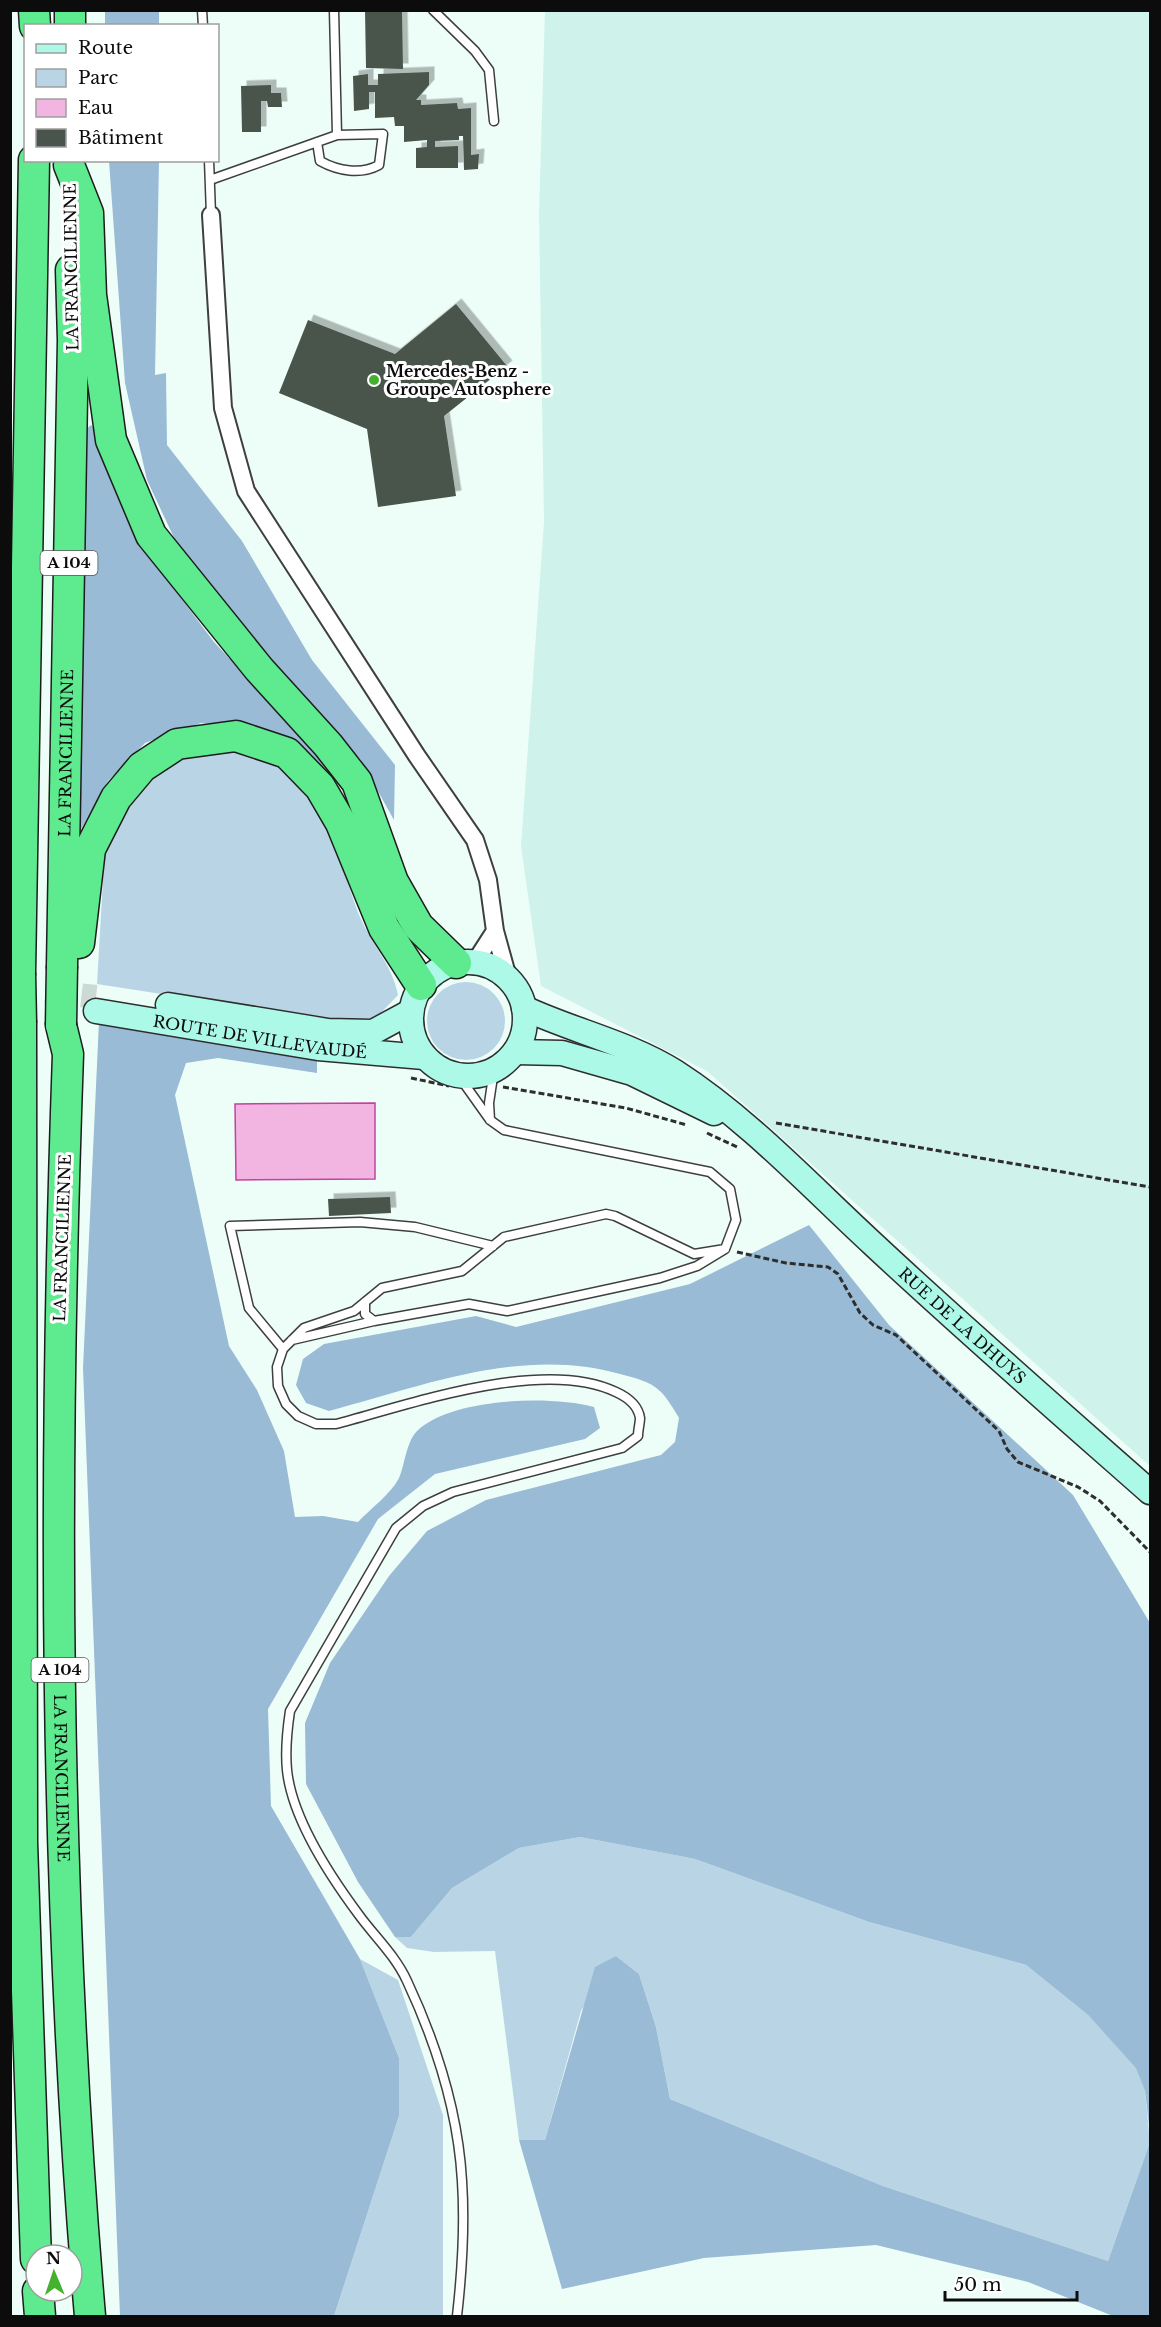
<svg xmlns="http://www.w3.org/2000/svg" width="1161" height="2327" font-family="'Libre Baskerville',serif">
<defs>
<filter id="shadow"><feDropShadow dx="5.5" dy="-5.5" stdDeviation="0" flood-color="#0004"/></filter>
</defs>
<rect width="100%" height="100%" fill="#edfef8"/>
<path fill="#cff2eb" d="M545,11H1150V1466L707,1071L541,986L521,846L544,522L539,214Z"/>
<path fill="#b9d5e5" d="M248,749C261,755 279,759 290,768C327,795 343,875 360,917C371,943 393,966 398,995L377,1017L342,1022L97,984L105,845L128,796L167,763L205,750Z
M427 1021a39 39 0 1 1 78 0a39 39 0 1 1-78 0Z
M580,1837L695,1859L869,1922L1026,1965L1088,2015L1137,2068L1145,2091L1150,2142L1108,2261L883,2186L670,2099L656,2027L639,1974L616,1956L581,2011L545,2140H519L495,1951L434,1952L407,1948L395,1937H411L452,1888L519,1848Z
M360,1959L398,1980L443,2115V2316H334L399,2116V2058Z"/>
<path fill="#99bbd5" d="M105,11H159V25H105Z
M109,161H159L155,375L166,373L167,445L242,541L312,660L395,765L394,820L360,759L289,684L176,542L147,480L125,383Z
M91,425L97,431L150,557L214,642L312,747L336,780L308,756L258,728L201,723L145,743L108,781L79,833L83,432Z
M99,1021L317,1060V1073L218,1058L186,1063L175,1095L229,1346L257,1390L284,1451L295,1517L323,1516L358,1522C370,1509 391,1494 399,1478C405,1465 406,1442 417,1431C451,1398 549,1395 594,1407L600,1428L585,1439L435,1474L378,1519L268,1709L271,1806L360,1959L399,2058V2116L334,2316H120L83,1368Z
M809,1225L889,1325L1073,1495L1150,1623V2134L1145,2091L1136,2068L1088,2015L1026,1965L869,1922L695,1859L580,1837L519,1848L452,1888L411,1937H395L358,1882L306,1784L305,1723L330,1663L389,1576L427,1531L486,1500L661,1455L675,1442L679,1418C674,1410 668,1399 661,1392C650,1381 635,1378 620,1374C523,1346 423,1386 329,1411L306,1403L296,1385L303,1359L324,1344L476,1316L516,1327L690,1284Z
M616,1956L639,1974L656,2027L670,2099L883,2186L1108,2261L1150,2142V2316H1113L1028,2282L876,2245L704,2258L562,2289L519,2140H545L595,1967Z"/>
<path fill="#f2b5e2" stroke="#c4419e" stroke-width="1.5" d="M375,1103V1179L236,1180L235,1104Z"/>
<path fill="#49544c" filter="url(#shadow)" d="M365,10H402L403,69L366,68Z
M429,72V85L416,100H421V105L457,103L458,109L471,108V155L479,154L478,169L464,170L463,136H459V140L435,141V147L458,146V168H416V148L427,147V140L404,142V126H395L394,117L375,118V92H369V109L354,111L353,76L368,74V85H378V74Z
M271,85V93H281L282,107H268L267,101H261V132H242L241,86Z
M456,304L507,366L444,416L456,496L378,507L367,429L279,393L308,320L395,354Z
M390,1197L391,1213L329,1216L328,1199Z"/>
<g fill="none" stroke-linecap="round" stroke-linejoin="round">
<path stroke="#cbdad5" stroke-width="24" stroke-dasharray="24 12" stroke-linecap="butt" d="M10,987L96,997"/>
<g stroke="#3f3f3f" stroke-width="11">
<path id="lane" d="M202,10L203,26
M433,10L475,51L489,70L494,121
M317,142L320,161C338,171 361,175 379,165L383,134L337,135
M209,160L211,215
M210,180L337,135L334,10
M490,1120L489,1103L494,1070
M365,1302V1314L374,1321
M292,1340L374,1321L469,1304L507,1311L660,1278L697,1266L725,1249L736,1220L730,1189L710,1172L504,1130L490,1120L458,1075
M283,1349L249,1308L230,1226L360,1222L415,1227L493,1246
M457,2316C462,2272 465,2226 462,2181C458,2111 436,2043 407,1981C395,1955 375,1937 359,1915C330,1876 292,1819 287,1770C285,1750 287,1731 290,1711L396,1528L423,1506L453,1492L622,1448L638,1436C638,1430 640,1423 640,1418C638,1405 627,1397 616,1392C543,1357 412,1404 336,1424H316L298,1416L286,1404L278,1386L277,1367L283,1349L304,1328L354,1311L382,1288L462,1271L504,1237L606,1214L615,1216L694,1254L725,1249"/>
</g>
<g stroke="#3f3f3f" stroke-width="20">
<path id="street" d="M211,215L223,408L246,491L417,756L475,840L488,880L495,931L508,978
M475,962L495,931"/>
</g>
<g stroke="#2e2e2e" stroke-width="27">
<g id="secondary">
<circle cx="468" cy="1019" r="57"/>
<path d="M168,1005L328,1031L373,1032L410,1012"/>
<path id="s1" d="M524,1008C573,1031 629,1043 675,1072C748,1119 809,1185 873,1244C964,1329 1057,1410 1150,1492"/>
<path id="s2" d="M96,1011L318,1048L424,1057"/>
<path d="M515,1052L562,1053L632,1073L714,1113"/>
</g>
</g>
<g stroke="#1d1d1d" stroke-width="33">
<g id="highway">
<path d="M34,10L35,26"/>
<path d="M70,26V10"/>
<path d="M69,165L88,213L91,295L111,440L151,535L259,669L328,745L357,782L393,882L418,926L456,963"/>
<path d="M79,943L90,849L116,798L142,767L177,744L236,736L287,753L320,787L341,823L384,928L421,985"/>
<path id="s3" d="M62,966L73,340L71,270"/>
<path d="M20,973L34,160"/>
<path d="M21,1023L22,1842L36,2259"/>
<path id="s4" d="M61,1025L68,1054C53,1475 54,1897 90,2316"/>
<path d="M38,2291L40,2316"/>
</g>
</g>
<path stroke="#2e2e2e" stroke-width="3" stroke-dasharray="6 3" stroke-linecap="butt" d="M411,1078L449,1086
M503,1087L626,1108L687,1125
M776,1123L1150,1187
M707,1133L737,1147
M737,1252L786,1263L828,1267L838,1274L860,1313L873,1325L896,1335L999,1431L1007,1449L1018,1462L1078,1487L1100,1501L1150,1552"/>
<use href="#lane" stroke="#fff" stroke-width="8"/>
<use href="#street" stroke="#fff" stroke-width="16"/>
<use href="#secondary" stroke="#acf9e8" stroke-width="24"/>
<use href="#highway" stroke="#5eea8e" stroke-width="30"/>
<g stroke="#1d1d1d" stroke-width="33" stroke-linecap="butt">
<path id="highway-bridge" d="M20,973L21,1023
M61,1025L62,966"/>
</g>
<use href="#highway-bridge" stroke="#5eea8e" stroke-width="30"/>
</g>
<circle fill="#44b22e" stroke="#fff" stroke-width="2" cx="374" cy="380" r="6"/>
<g text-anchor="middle" stroke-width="6" stroke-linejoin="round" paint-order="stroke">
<g fill="#fff" stroke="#555" stroke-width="1.5">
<rect x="40.5" y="551" width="57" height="24" rx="4.5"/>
<rect x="31.5" y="1658" width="57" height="24" rx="4.5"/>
</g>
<g font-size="15" font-weight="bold" fill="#0c0c0c">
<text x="69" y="568">A 104</text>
<text x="60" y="1675">A 104</text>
</g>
<g font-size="16" fill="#0c0c0c" stroke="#fff">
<text transform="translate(71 267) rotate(-91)" y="6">LA FRANCILIENNE</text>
<text dy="6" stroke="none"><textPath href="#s3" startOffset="213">LA FRANCILIENNE</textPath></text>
<text dy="6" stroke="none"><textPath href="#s2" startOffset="166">ROUTE DE VILLEVAUDÉ</textPath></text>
<text transform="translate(62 1238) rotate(-88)" y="6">LA FRANCILIENNE</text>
<text dy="6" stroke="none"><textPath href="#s1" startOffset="548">RUE DE LA DHUYS</textPath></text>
<text dy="6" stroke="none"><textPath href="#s4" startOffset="754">LA FRANCILIENNE</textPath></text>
</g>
<g font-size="16" font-weight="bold" fill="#0c0c0c" stroke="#fff" text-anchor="start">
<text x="386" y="377">Mercedes-Benz -<tspan x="386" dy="18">Groupe Autosphere</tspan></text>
</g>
</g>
<rect width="1161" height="2327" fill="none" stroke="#0c0c0c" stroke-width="24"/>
<rect x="24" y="24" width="195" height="138" fill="#ffffff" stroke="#9e9e9e" stroke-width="1.5"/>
<rect x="36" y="44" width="30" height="9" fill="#acf9e8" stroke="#9e9e9e" stroke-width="1.5"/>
<text x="78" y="54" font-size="18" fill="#0c0c0c">Route</text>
<rect x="36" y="69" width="30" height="18" fill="#b9d5e5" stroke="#9e9e9e" stroke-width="1.5"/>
<text x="78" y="84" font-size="18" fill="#0c0c0c">Parc</text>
<rect x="36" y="99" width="30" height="18" fill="#f2b5e2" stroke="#9e9e9e" stroke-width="1.5"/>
<text x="78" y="114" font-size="18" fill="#0c0c0c">Eau</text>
<rect x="36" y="129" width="30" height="18" fill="#49544c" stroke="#9e9e9e" stroke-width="1.5"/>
<text x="78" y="144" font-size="18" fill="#0c0c0c">Bâtiment</text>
<g transform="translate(54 2273) rotate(358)"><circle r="28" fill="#ffffff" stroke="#9e9e9e" stroke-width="1.5"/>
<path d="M0-4.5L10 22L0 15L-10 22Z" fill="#44b22e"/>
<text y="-9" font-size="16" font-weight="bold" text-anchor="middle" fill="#0c0c0c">N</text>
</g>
<path d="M945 2291v9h132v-9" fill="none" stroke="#0c0c0c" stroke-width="3"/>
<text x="954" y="2291" font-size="18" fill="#0c0c0c" stroke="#ffffff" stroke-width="4.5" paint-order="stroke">50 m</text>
</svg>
